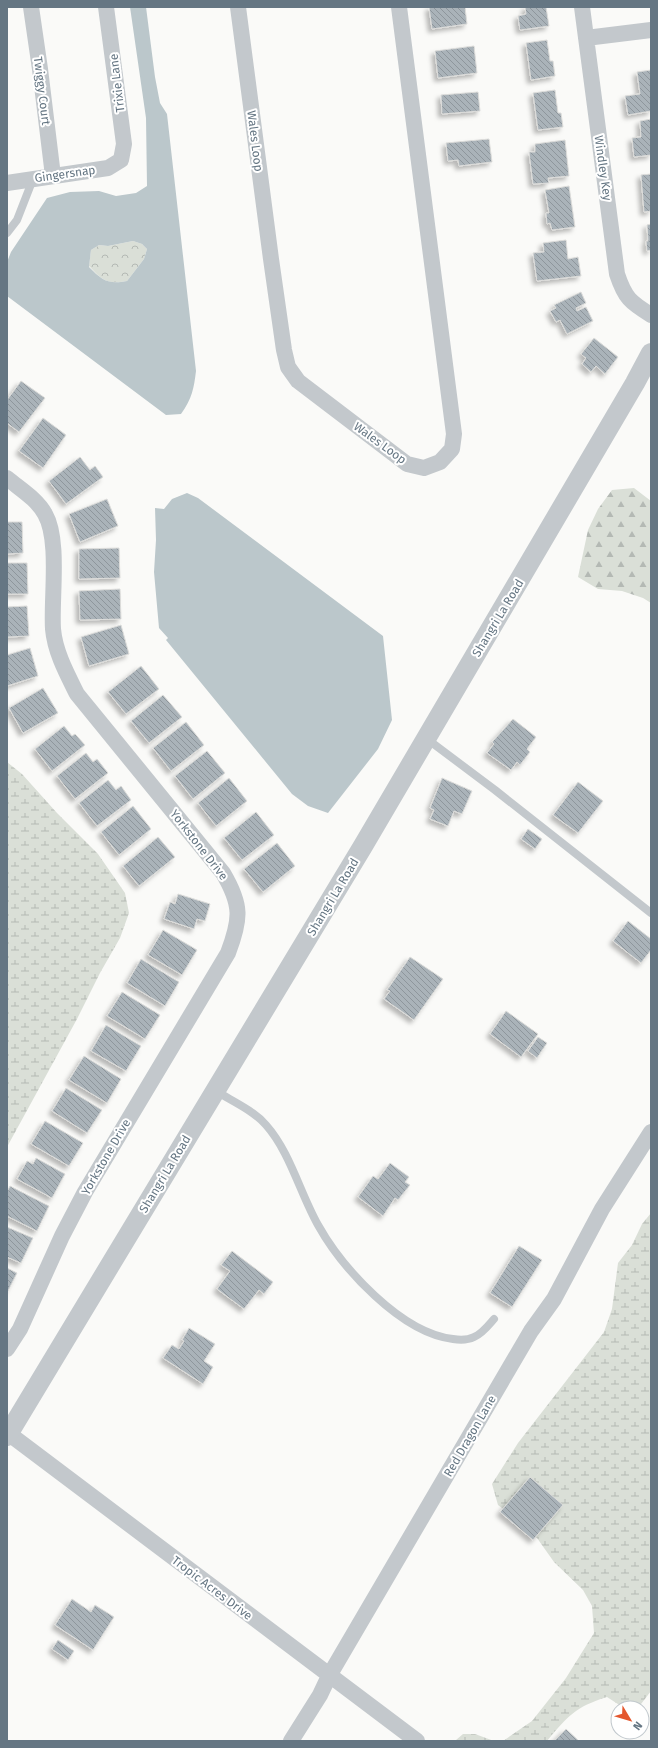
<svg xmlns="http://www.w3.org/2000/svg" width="658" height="1748" font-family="'Fira Sans',sans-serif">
<defs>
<pattern id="forest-firs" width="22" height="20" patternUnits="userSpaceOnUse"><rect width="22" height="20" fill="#dadfd7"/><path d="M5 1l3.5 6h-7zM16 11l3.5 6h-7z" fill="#b4b9b4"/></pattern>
<pattern id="wetland-marsh" width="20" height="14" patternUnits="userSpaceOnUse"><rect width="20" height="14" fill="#dadfd7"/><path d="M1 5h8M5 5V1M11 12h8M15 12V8" fill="none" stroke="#b4b9b4"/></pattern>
<pattern id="park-crowns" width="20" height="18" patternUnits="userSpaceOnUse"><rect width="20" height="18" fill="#dadfd7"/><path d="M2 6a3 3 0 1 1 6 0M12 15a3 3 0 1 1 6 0" fill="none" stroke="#b4b9b4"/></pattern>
<pattern id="building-back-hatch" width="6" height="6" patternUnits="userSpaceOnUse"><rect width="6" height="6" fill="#aab3b9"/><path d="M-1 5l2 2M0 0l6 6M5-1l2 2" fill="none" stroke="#8e969c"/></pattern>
<filter id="shadow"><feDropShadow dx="-3.5" dy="3.5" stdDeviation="2" flood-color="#0004"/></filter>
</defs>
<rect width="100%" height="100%" fill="#fafaf8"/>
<path fill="url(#forest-firs)" d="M634,488L651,501V603L643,598L622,591L598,589L578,577L588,530L598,509L612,490Z"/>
<path fill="url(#wetland-marsh)" d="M7,762L22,774L57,813L98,854L125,893L129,913L120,938L100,973L77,1019L7,1147Z
M651,1213V1691L638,1708H624L607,1697C575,1707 568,1716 547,1741H503L532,1721L566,1678L594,1633L592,1606L583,1590L554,1562L537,1538L518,1520L498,1505L492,1484L518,1443L604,1332L612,1309L618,1263L632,1245L642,1224Z
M463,1734H475L494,1741L456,1740Z"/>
<path fill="url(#park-crowns)" d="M133,241L142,244L147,249L144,259L127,281C107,285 102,280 89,266L91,250L99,245L108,246Z"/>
<path fill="#bbc7cb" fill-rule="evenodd" d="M130,7H146L155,77L160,103L167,114L196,371C194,388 192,399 181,414L166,415L7,296V262L11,252L47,198L70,192L99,191L116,196L136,193L147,186L146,118ZM133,241L142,244L147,249L144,259L127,281C108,285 102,280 89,267L91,250L99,245L108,246Z
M187,493L198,498L383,636L392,720L378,749L328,813L308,806L292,794L166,640L168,638L159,628L154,572L156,540L155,508L164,509L172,499Z"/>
<path fill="url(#building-back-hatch)" stroke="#dcdcda" filter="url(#shadow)" d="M429,7H465L467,24L432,29Z
M525,7H546L549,26L520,30L518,16L526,14Z
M547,40L550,61H553L555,76L531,80L526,43Z
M474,46L477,73L438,78L435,51Z
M651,70V111L628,115L625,96L640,94L637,72Z
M555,90L558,113H561L563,127L538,130L533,93Z
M478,92L480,111L442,114L441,95Z
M651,119V155L634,157L632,138L641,137L640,121Z
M489,139L492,162L459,166L458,160L448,161L446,143Z
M565,140L569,176L548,178L549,183L533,184L529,152H535V144Z
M651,174V211L644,212L641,175Z
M569,186L575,227L552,230L550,223L547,224L546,213H549L545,190Z
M651,224V250L647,251L646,241H648L647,225Z
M566,240L568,259L578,257L581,276L537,281L533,253L544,252L543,243Z
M581,292L586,303L576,308L577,311L586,307L593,321L567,334L560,320L556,322L550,311L556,308L554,305Z
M594,338L618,357L605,374L596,366L591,372L582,364L586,358L581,354Z
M21,381L45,398L19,432L7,423V400Z
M43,418L66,435L43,468L19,451Z
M80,457L90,470L95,466L103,477L66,504L49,481Z
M107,499L118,526L80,542L69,514Z
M7,522H22L23,553L7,554Z
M119,548L120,578L79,579V549Z
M7,563H27L28,594H7Z
M120,589L121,619L80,620L79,591Z
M27,606L29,636L7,637V607Z
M121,625L129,654L89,666L81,637Z
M30,648L38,676L7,686V655Z
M141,666L159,689L126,714L108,692Z
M43,688L58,713L23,733L9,708Z
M163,695L182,717L149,743L131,721Z
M513,719L536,737L527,749L530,752L520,765L517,762L511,770L487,753L494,744L492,742Z
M186,722L204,745L171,771L153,748Z
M64,726L72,736L75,734L85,745L52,771L35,749Z
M207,751L225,773L193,799L175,776Z
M86,753L93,762L97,759L108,773L75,799L57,776Z
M229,778L247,801L216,826L198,803Z
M442,778L472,791L462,814L454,811L448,826L430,819L434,810L430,808Z
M108,780L116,790L121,786L131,800L97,826L79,803Z
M578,782L603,801L578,833L553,815Z
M133,806L151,829L119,855L101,832Z
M256,812L274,835L242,860L224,838Z
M528,829L542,839L535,849L521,839Z
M158,837L175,857L139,886L123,866Z
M277,843L295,866L263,892L244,869Z
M178,894L210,904L205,921L197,919L194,929L164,919L170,902L175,904Z
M628,921L651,939V950L641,963L613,941Z
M163,930L197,950L182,975L148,955Z
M410,957L443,979L414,1020L384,999L390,991L387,990Z
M141,959L179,982L165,1006L127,983Z
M122,992L160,1015L145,1039L107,1016Z
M506,1011L538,1034L521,1057L490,1034Z
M106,1025L141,1046L126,1071L91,1051Z
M538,1037L547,1043L537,1058L528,1051Z
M84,1056L121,1079L107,1103L69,1080Z
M66,1088L102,1110L87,1133L52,1111Z
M45,1121L83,1143L69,1166L31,1144Z
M36,1158L65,1174L52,1198L17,1179L27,1161L33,1164Z
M390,1163L409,1177L405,1182L410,1185L398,1200L395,1198L383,1216L358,1197L373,1176L378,1179Z
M10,1186L49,1206L37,1231L7,1216V1192Z
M7,1227L33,1238L21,1263L7,1257Z
M519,1246L542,1260L512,1307L490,1293Z
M232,1251L273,1282L264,1294L259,1290L244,1309L217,1289L230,1271L221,1265Z
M7,1268L17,1273L7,1293Z
M189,1328L215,1344L204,1361L213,1367L203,1384L163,1358L172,1345L179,1349L184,1341L182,1340Z
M530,1477L563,1505L533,1540L500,1512Z
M72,1599L91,1612L95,1605L114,1617L93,1650L55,1625Z
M58,1640L74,1651L68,1660L52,1649Z
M566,1729L579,1741H554Z"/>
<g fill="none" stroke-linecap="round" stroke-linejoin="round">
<path stroke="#c3c8cc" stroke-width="8" d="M7,233L17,220L33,179
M427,739L495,790L651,913
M216,1091C232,1101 253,1110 266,1125C290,1152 300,1193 318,1225C342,1268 401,1333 453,1339C459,1340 468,1340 474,1337C482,1334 488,1326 494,1319"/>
<path stroke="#c3c8cc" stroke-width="16" d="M31,7L40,69L53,176
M238,7L271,259L284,350L288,367L298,381L407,464L424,468L440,462L452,449L454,434L399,7
M582,7L617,274C625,298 630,302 651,315
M586,38L651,30
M7,183L108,168L121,160L124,144L106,7
M7,478C20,489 37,499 45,514C60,540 51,598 53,629C55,652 67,674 77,694L223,873C242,905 241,919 228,953L85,1192L62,1236L20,1329L7,1349
M8,1433L417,1741
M291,1741L320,1695L329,1676L531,1331L554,1299L602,1209L651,1132"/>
<path stroke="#c3c8cc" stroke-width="20" d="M7,1436L363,846L635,383L651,353"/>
</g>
<g text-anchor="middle" stroke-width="4" stroke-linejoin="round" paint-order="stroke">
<g font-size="12" fill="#657683" stroke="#fff">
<text transform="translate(117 83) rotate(-97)" y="4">Trixie Lane</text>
<text transform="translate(42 91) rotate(83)" y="4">Twiggy Court</text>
<text transform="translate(255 141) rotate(83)" y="4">Wales Loop</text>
<text transform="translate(603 168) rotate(82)" y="4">Windley Key</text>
<text transform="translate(65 174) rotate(-8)" y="4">Gingersnap</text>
<text transform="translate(380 443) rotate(36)" y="4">Wales Loop</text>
<text transform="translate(498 618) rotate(-59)" y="4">Shangri La Road</text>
<text transform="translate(199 845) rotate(52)" y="4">Yorkstone Drive</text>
<text transform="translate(333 897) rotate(-59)" y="4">Shangri La Road</text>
<text transform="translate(106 1157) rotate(-60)" y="4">Yorkstone Drive</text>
<text transform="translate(165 1174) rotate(-59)" y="4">Shangri La Road</text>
<text transform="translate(470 1436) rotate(-60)" y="4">Red Dragon Lane</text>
<text transform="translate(212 1588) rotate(37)" y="4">Tropic Acres Drive</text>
</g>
</g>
<rect width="658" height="1748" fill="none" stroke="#657683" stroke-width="16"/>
<g transform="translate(630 1720) rotate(128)"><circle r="19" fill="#ffffff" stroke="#c1c8cd"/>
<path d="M0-3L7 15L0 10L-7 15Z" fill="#e4572e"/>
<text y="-6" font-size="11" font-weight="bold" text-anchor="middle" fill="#657683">N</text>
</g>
</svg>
